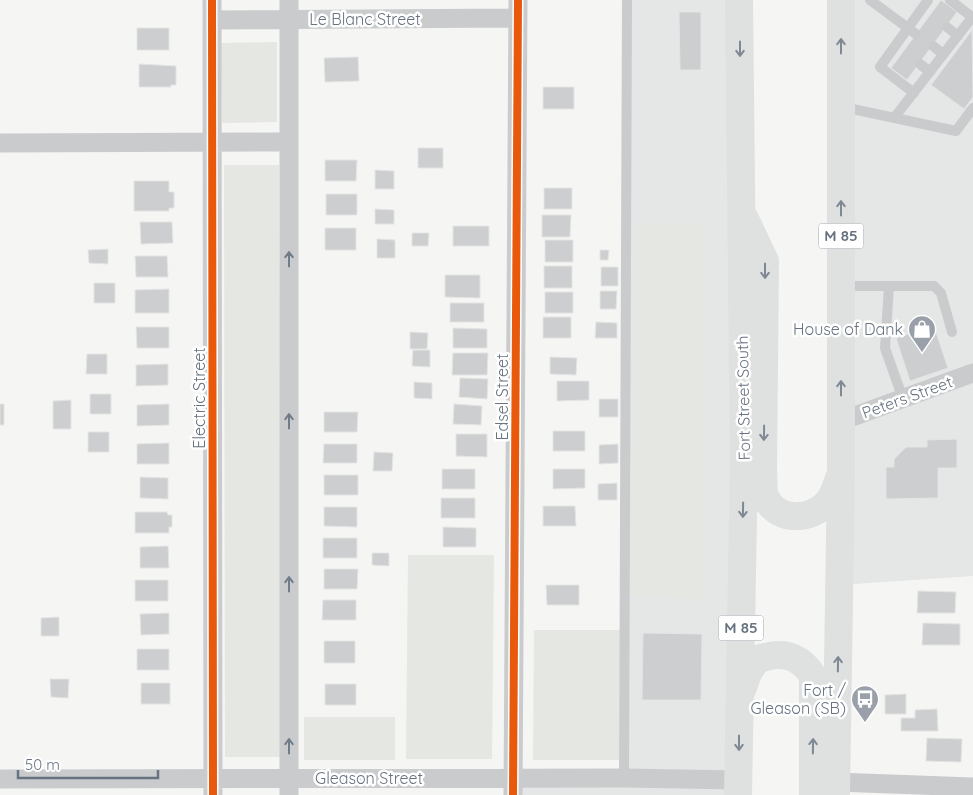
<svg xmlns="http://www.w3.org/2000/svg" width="973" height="795" font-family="Quicksand,sans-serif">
<rect width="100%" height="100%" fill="#f5f5f4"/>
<path fill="#e5e6e6" d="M627,0H739L738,795H513V778H623Z
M841,0H973V576L840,585Z"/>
<path fill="#e4e7e2" d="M277,42V122L222,123L221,43Z
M224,165H279L281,757H225Z
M703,224L702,600L630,595L637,225Z
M408,555H494L492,759H406Z
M534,630H620L619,760H533Z
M304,717H395V760H304Z"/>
<path fill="#cdcecf" stroke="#e4e4e4" d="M941,0L957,12L907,80L891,68Z
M679,12H701V70H680Z
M137,28H169V50H137Z
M972,30L973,97L964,109L931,85Z
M358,57L359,81L325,82L324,58Z
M139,64L176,66V85H171V87H139Z
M543,87H574V109H543Z
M418,148H443V168H418Z
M325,160H357L356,181H325Z
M375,170L394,171V189H375Z
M134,181H169V192H174V208H169V211H134Z
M544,188H572V209H544Z
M326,194H357V215H326Z
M375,209L394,210V224H375Z
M542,215H571L570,237H542Z
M140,222H172L173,243L141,244Z
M453,226H489V246H453Z
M325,228H356V250H325Z
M412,233H429L428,246H412Z
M377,239L395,240V258H377Z
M545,240H573V262H545Z
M108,249V264L89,263L88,250Z
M600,250H609L608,260H600Z
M135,256H167L168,277H136Z
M544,266H572V288H544Z
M601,267H618V286H601Z
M445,275H480V298L445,297Z
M94,283H115V303H94Z
M169,289V313H135V290Z
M600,291H617L616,309H600Z
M545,292H573V313H545Z
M450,303H484V322H450Z
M543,317H571V338H543Z
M596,322L617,323V338H595Z
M934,326L948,368L910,381L896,338Z
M136,327H169V348H137Z
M453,328L487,329V348H453Z
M410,332L428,333L427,349H410Z
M413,350H430V367L412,366Z
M453,353H488L487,375H452Z
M87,354H107V374H86Z
M550,357L577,358L576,375L550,374Z
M168,364V385L136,386V365Z
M460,378L488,379L487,399L459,397Z
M557,381H589V400L557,401Z
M414,382L432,383V399L414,398Z
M90,394H111V414H90Z
M599,399H618V417H599Z
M71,400V429H53V401Z
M0,404H4V425H0Z
M169,404V425L137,426V405Z
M454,404L482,406L481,425L453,424Z
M324,412H358L357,432H324Z
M553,431H585V451H553Z
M88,432H109V452H88Z
M456,434H487V457L456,456Z
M957,439V468H938V498L886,499V467H894V459L906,447H927V440Z
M169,443V464H137V444Z
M324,444H357V463H323Z
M618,444V463L599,464V445Z
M374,452L393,453L392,471H373Z
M442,469H475V489H442Z
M553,469H585V488L553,489Z
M324,475H358V495H324Z
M140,477L168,478V499L140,498Z
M617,483V500H598V484Z
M441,498H475V518H441Z
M543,506H575L576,526H543Z
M324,507H357V527L324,526Z
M135,512H167L168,515H172V527H169V533H135Z
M443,527L476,528V547H443Z
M323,538H357V558H323Z
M168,546L169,568H140V547Z
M372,553H389V566L372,565Z
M324,569H358L357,589H324Z
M135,580H168V601H135Z
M546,585H579V605H547Z
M918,591L956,592L955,613H917Z
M323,600H356V620H322Z
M169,613V634L141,635L140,614Z
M59,617V636H41V618Z
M923,623L960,624V645H922Z
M643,633L702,634L701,700H642Z
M324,641H355V663H324Z
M137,649H169V670H137Z
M50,679H69L68,698L51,697Z
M141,683H170V704H141Z
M325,684H356V705H325Z
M906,694V714H885V695Z
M937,709L938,731H901V718H915V710Z
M927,738L962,739L961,762L926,761Z"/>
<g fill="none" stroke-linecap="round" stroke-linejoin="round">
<path stroke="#cacbcd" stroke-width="10" d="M870,0L916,34
M950,0L972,17
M947,27L958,36
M933,46L943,54
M920,64L930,72
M914,93L880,67L928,0
M843,107L956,131L973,108
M894,118L973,16
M842,286H934L941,293L952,332
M889,286L885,348L903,399
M624,778L627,0"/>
<path stroke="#cacbcd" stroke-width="19" d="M212,0L213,795
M289,0V795
M212,20L518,18
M0,143L289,142
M841,421L973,373
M0,779L624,778L738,780
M836,782L973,787
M513,795L518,0"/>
<path stroke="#dfe0e0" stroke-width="28" d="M745,219L765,261L763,470C764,479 762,493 767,500C779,522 811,520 827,503C834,496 836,485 840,476
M742,690C746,679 749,667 759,659C762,657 767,657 770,656C789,652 803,660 813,676V795
M738,795L744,462L739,0
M836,795L841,472V0"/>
<g stroke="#fff" stroke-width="11">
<path id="cycleway" d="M212,0L213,795
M513,795L518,0"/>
</g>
<use href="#cycleway" stroke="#e8590c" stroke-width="8"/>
</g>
<defs><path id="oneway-shaft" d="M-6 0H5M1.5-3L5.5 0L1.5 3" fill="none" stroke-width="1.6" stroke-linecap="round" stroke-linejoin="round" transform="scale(1.25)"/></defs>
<g stroke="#7f8994">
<use href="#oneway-shaft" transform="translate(841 46) rotate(-90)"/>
<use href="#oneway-shaft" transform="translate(740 49) rotate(90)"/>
<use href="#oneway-shaft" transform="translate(841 208) rotate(-90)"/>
<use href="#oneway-shaft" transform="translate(765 271) rotate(90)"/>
<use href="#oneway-shaft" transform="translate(841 388) rotate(-90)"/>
<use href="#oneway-shaft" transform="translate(764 433) rotate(91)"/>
<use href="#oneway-shaft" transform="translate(743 510) rotate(91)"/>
<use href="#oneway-shaft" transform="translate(838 664) rotate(-89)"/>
<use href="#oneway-shaft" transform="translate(739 743) rotate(90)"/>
<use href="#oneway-shaft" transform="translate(813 746) rotate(-89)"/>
</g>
<g stroke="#717c89">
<use href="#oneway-shaft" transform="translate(289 259) rotate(-90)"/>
<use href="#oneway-shaft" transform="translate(289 421) rotate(-90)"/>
<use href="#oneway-shaft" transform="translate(289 584) rotate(-90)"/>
<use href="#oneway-shaft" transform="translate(289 746) rotate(-90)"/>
</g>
<defs>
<g id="shop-pin" transform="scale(1.4375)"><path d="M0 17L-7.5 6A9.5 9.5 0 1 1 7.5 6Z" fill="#99a0a9" stroke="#fff"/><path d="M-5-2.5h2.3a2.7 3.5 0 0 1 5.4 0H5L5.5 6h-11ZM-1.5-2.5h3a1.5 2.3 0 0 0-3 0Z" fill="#fff"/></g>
<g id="bus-pin" transform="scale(1.4375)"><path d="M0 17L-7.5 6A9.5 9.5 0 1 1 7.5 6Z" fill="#99a0a9" stroke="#fff"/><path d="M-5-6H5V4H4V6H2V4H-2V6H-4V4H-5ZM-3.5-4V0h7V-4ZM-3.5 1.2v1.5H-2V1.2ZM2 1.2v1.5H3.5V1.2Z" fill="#fff"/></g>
</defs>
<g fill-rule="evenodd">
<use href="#shop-pin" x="922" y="329"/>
<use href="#bus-pin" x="865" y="699"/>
</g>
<g text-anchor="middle" stroke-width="5" stroke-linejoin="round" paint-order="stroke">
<g fill="#fff" stroke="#959da7" stroke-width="1">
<rect x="818.5" y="223.5" width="45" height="25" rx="4"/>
<rect x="718.5" y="615.5" width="45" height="25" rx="4"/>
</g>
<g font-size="15" font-weight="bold" fill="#677381">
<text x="841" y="241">M 85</text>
<text x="741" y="633">M 85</text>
</g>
<g font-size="16" fill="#677381" stroke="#fff">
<text x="365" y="25">Le Blanc Street</text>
<text transform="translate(502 397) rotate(-90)" y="6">Edsel Street</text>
<text transform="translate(907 397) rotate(-20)" y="6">Peters Street</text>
<text transform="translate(199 398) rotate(-90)" y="6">Electric Street</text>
<text transform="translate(743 398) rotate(-91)" y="6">Fort Street South</text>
<text x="369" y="784">Gleason Street</text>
</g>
<g font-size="16" fill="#677381" stroke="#fff" text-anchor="end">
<text x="903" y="335">House of Dank</text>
<text x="846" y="696">Fort /<tspan x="846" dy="18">Gleason (SB)</tspan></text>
</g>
</g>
<path d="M18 770v8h140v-8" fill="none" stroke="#677381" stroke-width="2.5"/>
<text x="25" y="770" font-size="15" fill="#677381" stroke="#ffffff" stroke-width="4" paint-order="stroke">50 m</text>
</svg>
